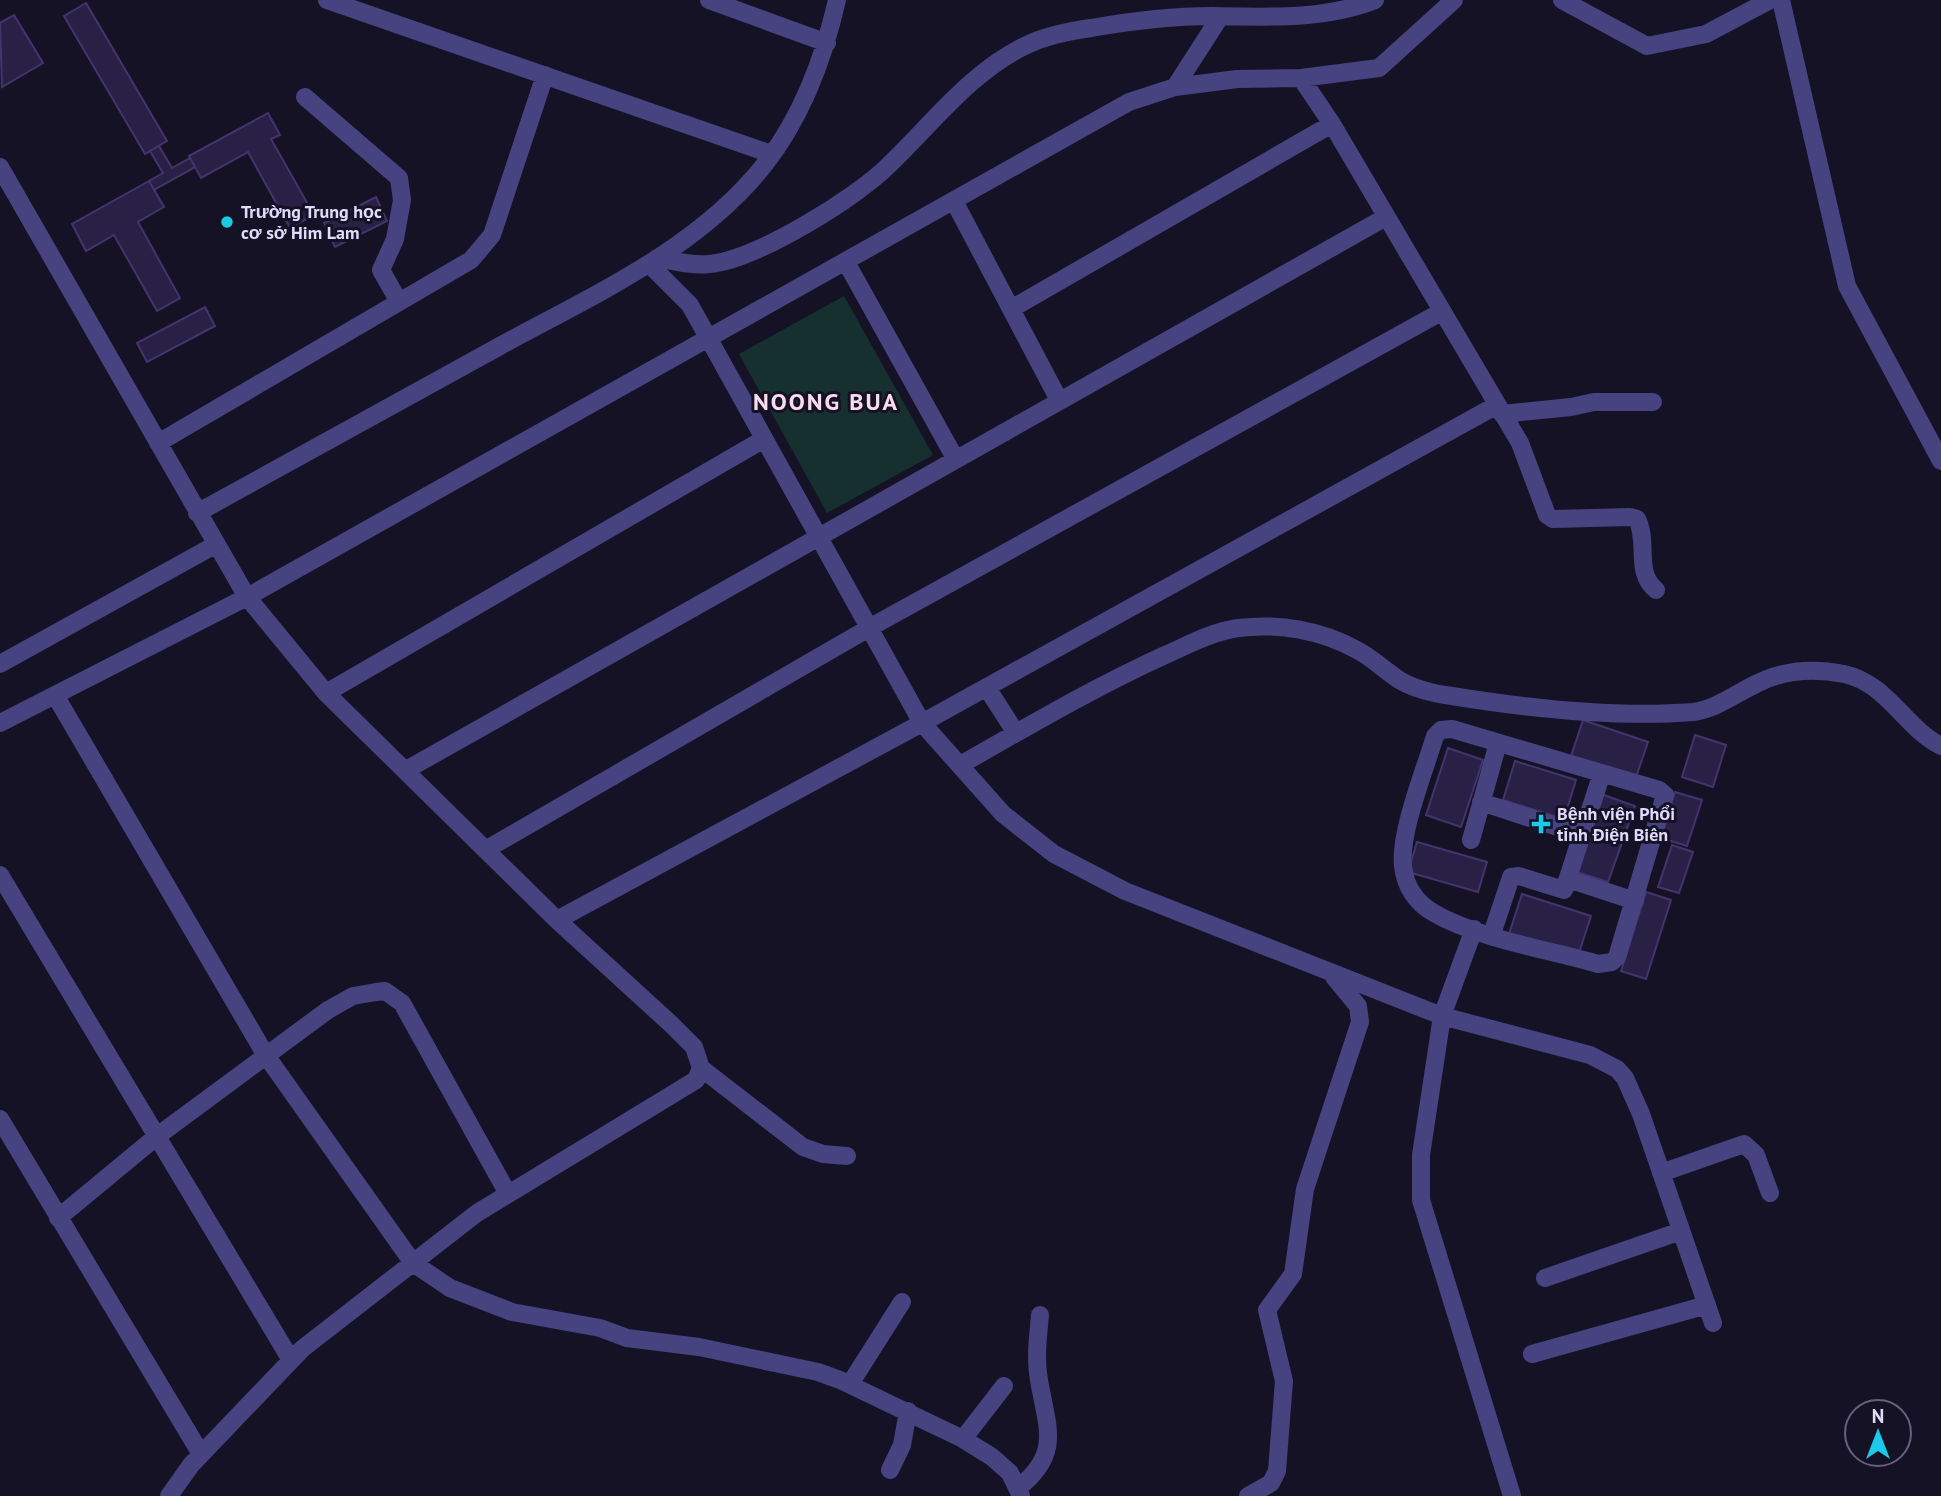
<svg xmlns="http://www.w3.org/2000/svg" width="1941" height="1496" font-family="'PT Sans',sans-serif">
<rect width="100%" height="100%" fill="#161226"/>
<path fill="#162f2f" d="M844,296L933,455L827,513L739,354Z"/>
<path fill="#292045" stroke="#42356e" stroke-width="2" d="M86,3L167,141L145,154L64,16Z
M14,15L43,63L2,87L0,23Z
M268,113L280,135L271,139L314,215L290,228L248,152L201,178L189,156Z
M159,146L172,168L190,158L195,167L154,190L149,181L163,173L150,151Z
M149,181L164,207L138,222L180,298L157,311L114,235L86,251L72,224Z
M376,197L387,221L335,247L324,223Z
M205,307L215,326L147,362L137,343Z
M1583,720L1648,742L1636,777L1571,756Z
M1695,735L1726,745L1713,787L1682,777Z
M1448,748L1483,760L1461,827L1426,815Z
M1515,761L1576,780L1564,819L1503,800Z
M1675,792L1702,800L1687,846L1661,838Z
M1601,794L1635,806L1608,882L1574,871Z
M1417,842L1487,862L1478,892L1408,872Z
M1672,845L1693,852L1679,893L1658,887Z
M1646,892L1671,900L1646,979L1621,971Z
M1522,894L1591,916L1578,956L1509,934Z"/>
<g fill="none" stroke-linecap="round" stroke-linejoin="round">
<path stroke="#474280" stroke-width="18" d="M327,0L771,154
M709,0L827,43
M1562,0L1647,46L1706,34L1770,0
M1781,0L1847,286L1941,461
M1301,78L1332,124L1520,443L1547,515L1553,519L1630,517L1637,519C1649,543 1634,572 1656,590
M1175,87L1220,17
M305,97L399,178L402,200L395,239L381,270L399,302
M0,167L247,597L0,723
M954,201L1059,400
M657,258C674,261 692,266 709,264C756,260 856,198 889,165C932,124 973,69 1029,44C1048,35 1070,31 1091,28C1131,21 1172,16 1212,16C1266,17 1324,20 1375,0
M846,262L955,458
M649,264L690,305L922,723L1003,814L1054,854L1125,891L1442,1016L1590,1055L1617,1069L1625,1078L1641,1114L1713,1323
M1011,309L1332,124
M1502,414L1571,407L1594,402H1653
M158,443L471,260L492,235L545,75
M197,513C298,458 399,402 500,346C593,295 698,249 765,164C801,118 824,57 837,0
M0,664L215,545
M987,688L1016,733
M326,693L764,439
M55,695L265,1054L413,1263L450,1288L512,1312L600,1328L627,1338L699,1347L818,1372L840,1380L963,1439L992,1457L1010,1473L1021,1496
M1452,729L1659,790L1665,795L1617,957L1612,962L1598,964C1549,950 1477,938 1434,913C1416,903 1405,886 1403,866C1399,834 1425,769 1435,736L1441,730Z
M960,765C1027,727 1093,688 1163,656C1188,645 1211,632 1238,628C1279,623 1321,630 1357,650C1373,658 1386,672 1401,681C1415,689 1437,694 1452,696C1526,708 1618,718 1693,712C1716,709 1735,694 1756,684C1783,670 1814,668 1844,674C1887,683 1905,728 1941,746
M406,770L1386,217
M1481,802L1582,835
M1471,840L1498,743
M487,849L869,628L1441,312
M0,875L291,1360
M1568,879L1635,901
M557,920L922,723L1497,405
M1474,929L1442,1016L1421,1155V1200L1512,1496
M1492,934L1511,877L1519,876L1564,890L1602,773
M701,1068L803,1147L823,1154L847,1156
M0,1119L201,1454
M1661,1173L1744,1144L1756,1155L1770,1193
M58,1218L156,1137L328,1010L353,996L376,992L385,991L402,1003L508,1194
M1545,1278L1681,1231
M1532,1354L1707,1305
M850,1384L902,1302
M963,1439L1004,1386
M890,1470L902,1445L908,1411
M1018,1488C1062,1453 1047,1428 1039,1380C1035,1359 1038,1337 1040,1315
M169,1496L191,1465L302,1349L477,1213L696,1080L701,1068L694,1047L672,1025L557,920L326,693L247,597L1129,102L1175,87L1237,79L1301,78L1379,68L1454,0
M1248,1496L1271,1483L1277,1471L1284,1381L1267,1310L1293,1274L1305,1189L1360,1022L1358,1006L1334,977"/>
</g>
<g fill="#1bcae7" stroke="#161226" stroke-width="2.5">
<circle cx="227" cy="222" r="7"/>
<path d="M1537.5 813.5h7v7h7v7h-7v7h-7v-7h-7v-7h7z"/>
</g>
<g text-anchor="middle" stroke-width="6" stroke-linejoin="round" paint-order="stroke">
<g font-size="18" font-weight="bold" fill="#e0dbfb" stroke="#161226" text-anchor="start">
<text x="241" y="218">Trường Trung học<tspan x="241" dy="21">cơ sở Him Lam</tspan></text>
<text x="1557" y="820">Bệnh viện Phổi<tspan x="1557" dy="21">tỉnh Điện Biên</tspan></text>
</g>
<g font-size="24" font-weight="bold" letter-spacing="2" fill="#fbdcef" stroke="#161226">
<text x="826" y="410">NOONG BUA</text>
</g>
</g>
<g transform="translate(1878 1433)"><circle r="33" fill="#161226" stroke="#67627b" stroke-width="2"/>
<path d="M0-5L12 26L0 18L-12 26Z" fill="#1bcae7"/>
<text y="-10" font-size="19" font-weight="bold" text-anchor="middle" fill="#e0dbfb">N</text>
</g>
</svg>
